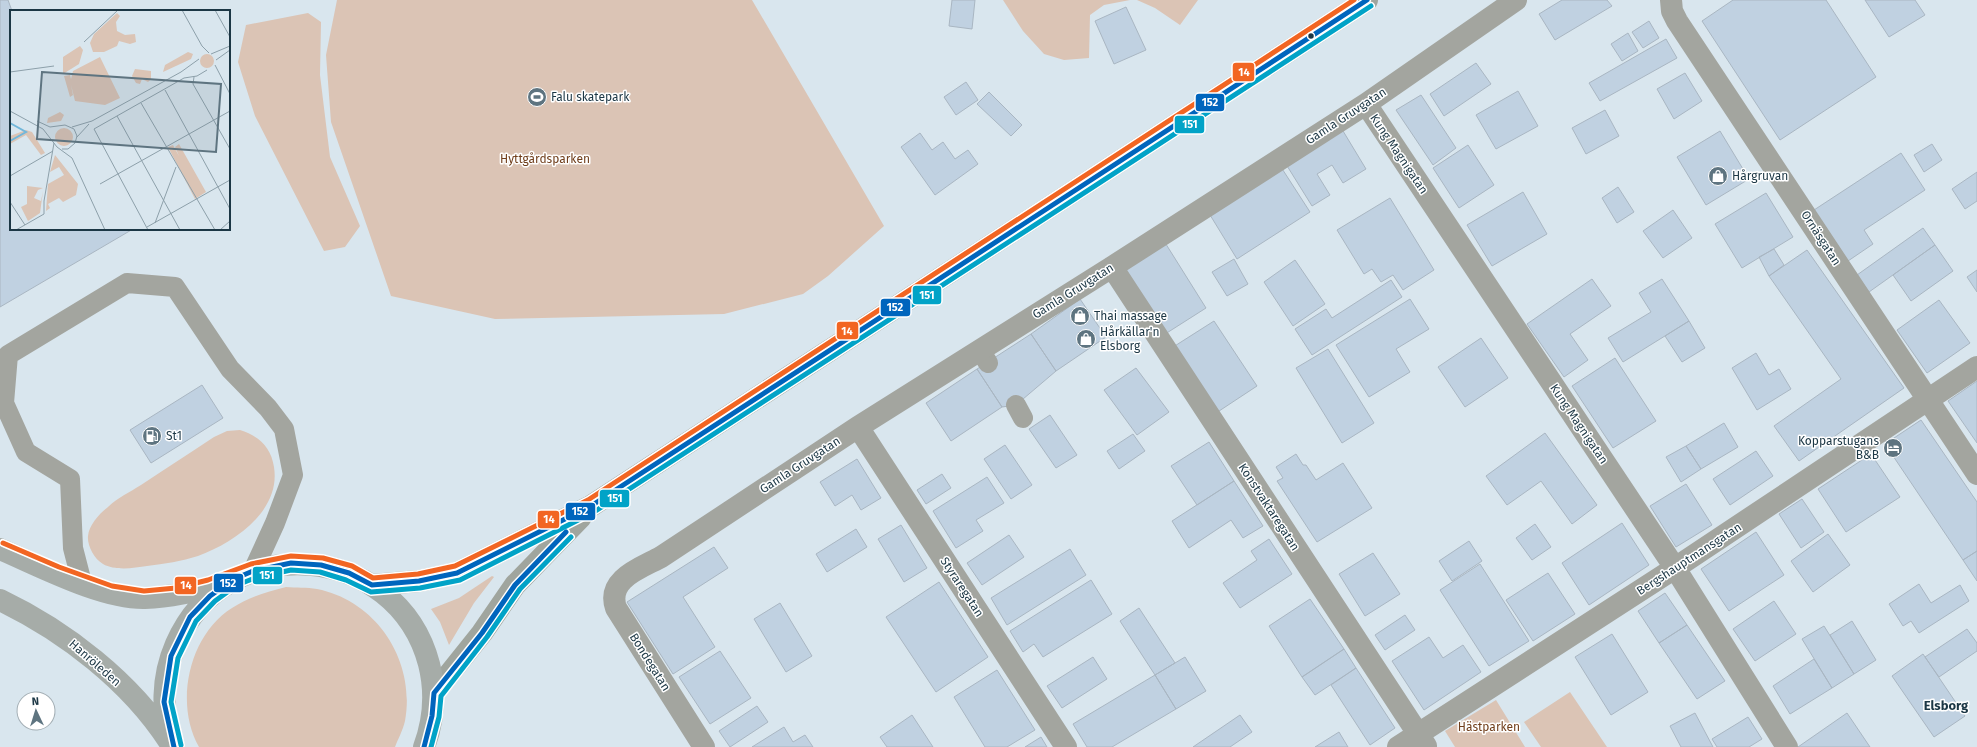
<svg xmlns="http://www.w3.org/2000/svg" width="1977" height="747" font-family="'Fira Sans',sans-serif">
<rect width="100%" height="100%" fill="#d9e6ee"/>
<path fill="#dbc4b5" d="M337,0H752L884,226L828,276L803,294L724,314L495,319L391,296L331,122L326,55Z
M1003,0H1130L1104,5L1090,15L1089,58L1064,60L1044,54L1023,31Z
M1137,0H1198L1180,25L1155,8Z
M308,13L321,22L320,75L330,157L360,226L345,247L324,251L255,116L238,62L246,25Z
M240,430C259,436 271,447 274,467C281,511 234,543 198,556C182,561 164,564 147,566C134,568 115,571 103,564C94,559 87,545 88,536C89,525 99,514 108,507C117,498 130,492 141,485C165,469 190,453 214,437L227,431Z
M492,576L494,577L474,603L449,645L440,622L431,609L459,598Z
M286,587C296,588 307,587 317,589C377,601 416,661 405,721C403,730 398,739 395,747H199C174,703 189,635 232,608C249,597 266,592 286,587Z
M1570,692L1607,747H1541L1524,722Z
M1496,700L1525,747H1455L1445,731Z"/>
<path fill="#c0d1e1" stroke="#a9b6c2" d="M0,0H8L12,11L11,229H133L0,307Z
M952,0H975L972,29L949,26Z
M1562,0H1607L1612,6L1555,40L1539,14Z
M1733,0H1826L1876,77L1780,140L1702,21Z
M1865,0H1915L1925,15L1889,37Z
M1126,7L1146,50L1114,64L1095,21Z
M1649,21L1659,38L1643,48L1632,32Z
M1628,33L1638,51L1622,61L1611,44Z
M1666,39L1677,58L1600,101L1589,83Z
M1476,63L1491,84L1444,116L1430,94Z
M1685,73L1702,101L1674,119L1657,89Z
M966,82L978,100L956,115L944,97Z
M1518,91L1538,126L1496,149L1476,115Z
M989,92L1022,125L1011,136L977,104Z
M1421,95L1456,148L1433,165L1396,110Z
M1605,110L1619,136L1586,154L1572,128Z
M1340,126L1366,169L1343,183L1332,165L1317,174L1330,195L1312,206L1284,161Z
M1720,131L1749,179L1706,205L1677,157Z
M920,133L932,150L943,142L955,159L968,150L978,164L935,195L901,147Z
M1932,144L1942,160L1924,172L1914,155Z
M1468,145L1494,185L1459,208L1433,168Z
M1901,153L1925,190L1864,230L1873,244L1848,261L1814,210Z
M1279,164L1310,212L1237,259L1207,210Z
M1977,172V201L1965,209L1952,189Z
M1618,187L1634,212L1617,223L1602,198Z
M1523,192L1547,234L1492,266L1467,225Z
M1766,193L1793,237L1742,268L1715,224Z
M1390,198L1434,270L1403,290L1393,275L1381,282L1372,269L1364,274L1337,230Z
M1673,210L1692,238L1663,258L1643,231Z
M1923,228L1935,245L1869,292L1857,275Z
M1164,241L1206,308L1162,336L1120,270Z
M1935,245L1953,271L1911,301L1893,275Z
M1774,249L1784,265L1769,276L1759,257Z
M1807,250L1904,388L1799,461L1774,426L1841,379L1769,276Z
M1234,259L1248,284L1227,296L1212,272Z
M1295,260L1325,304L1293,326L1264,282Z
M1977,270V292L1967,277Z
M1592,279L1611,306L1570,334L1588,360L1564,377L1527,324Z
M1662,279L1689,321L1623,362L1608,338L1651,312L1639,293Z
M1391,280L1402,297L1312,355L1295,329L1326,309L1332,318Z
M1080,299L1106,337L1056,371L1031,334Z
M1410,299L1429,329L1396,349L1410,372L1369,397L1336,345Z
M1939,300L1970,343L1927,373L1897,330Z
M1214,321L1257,386L1213,415L1170,349Z
M1689,321L1705,348L1682,362L1665,336Z
M1031,334L1056,371L1016,405L1002,407L977,369Z
M1481,338L1508,378L1465,407L1438,367Z
M1328,349L1374,423L1342,443L1296,368Z
M1756,353L1769,375L1779,369L1791,389L1757,410L1732,368Z
M1615,358L1656,421L1613,448L1572,386Z
M1136,368L1169,412L1137,435L1104,390Z
M977,369L1002,407L951,441L926,403Z
M1977,381V443L1948,401Z
M202,385L223,418L151,463L130,430Z
M1050,415L1077,455L1056,468L1029,429Z
M1921,420L1977,502V551L1963,560L1885,444Z
M1724,423L1738,447L1701,469L1686,446Z
M1545,433L1597,505L1572,524L1541,481L1507,505L1486,476Z
M1133,434L1145,451L1119,469L1107,451Z
M1209,442L1234,481L1197,505L1171,466Z
M1005,445L1032,485L1011,499L984,459Z
M1686,446L1701,469L1681,482L1666,457Z
M1756,451L1773,476L1730,505L1713,479Z
M1296,454L1303,465H1306L1316,480L1343,463L1372,508L1317,542L1277,481L1283,478L1276,467Z
M1871,454L1900,497L1846,532L1818,489Z
M857,459L881,498L861,510L852,495L835,506L820,482Z
M942,474L951,488L926,504L917,490Z
M987,477L1004,503L976,520L983,531L956,548L933,511Z
M1234,481L1263,526L1243,538L1231,520L1189,548L1172,521Z
M1686,484L1712,525L1676,547L1650,506Z
M1802,499L1824,532L1801,548L1779,514Z
M1622,523L1649,565L1589,605L1562,563Z
M1535,524L1551,547L1532,560L1516,538Z
M901,525L927,568L904,582L878,539Z
M856,529L867,547L827,572L816,554Z
M1756,532L1784,575L1729,611L1701,569Z
M1828,534L1850,565L1813,592L1791,561Z
M1009,535L1024,557L982,585L967,563Z
M1269,539L1292,574L1240,608L1223,583L1257,560L1251,551Z
M1469,541L1482,561L1452,581L1439,561Z
M714,547L728,568L683,597L715,647L673,674L627,602Z
M1070,549L1086,575L1007,625L991,598Z
M1977,551V581L1963,560Z
M1373,553L1400,594L1365,616L1339,574Z
M1480,564L1529,641L1489,666L1440,590Z
M1548,573L1575,614L1533,641L1506,600Z
M1091,580L1112,614L1043,657L1034,644L1023,652L1010,631Z
M939,582L988,657L936,692L886,617Z
M1919,584L1931,603L1960,585L1969,601L1919,633L1911,621L1903,626L1889,604Z
M1665,593L1687,625L1659,643L1638,611Z
M1310,599L1344,649L1302,677L1269,626Z
M1774,601L1796,634L1755,661L1733,629Z
M780,603L812,656L786,672L754,619Z
M1139,608L1175,663L1155,675L1120,621Z
M1405,615L1415,630L1385,650L1375,635Z
M1852,621L1876,660L1854,674L1830,635Z
M1687,625L1725,681L1697,699L1659,643Z
M1824,626L1854,674L1832,688L1802,639Z
M1967,629L1977,643V651L1939,677L1925,657Z
M1612,634L1648,692L1611,715L1575,657Z
M1429,637L1443,658L1463,645L1481,672L1424,710L1392,661Z
M1344,649L1356,668L1315,695L1302,677Z
M720,651L751,698L710,724L679,677Z
M1923,654L1965,716L1934,737L1892,676Z
M1093,657L1107,679L1062,708L1047,686Z
M1185,657L1206,691L1176,709L1155,675Z
M1814,659L1832,688L1790,714L1773,686Z
M1356,668L1395,728L1370,745L1331,685Z
M997,670L1035,730L1007,747H985L954,697Z
M1155,675L1176,709L1112,747H1087L1073,724Z
M757,706L768,722L730,747L719,731Z
M1695,713L1713,747H1681L1670,726Z
M1847,713L1870,747H1798Z
M912,715L933,747H887L880,737Z
M1240,715L1252,732L1230,747H1193Z
M1748,717L1762,739L1749,747H1717L1712,739Z
M784,727L793,742L805,735L813,747H752Z
M1339,732L1348,747H1315Z
M1041,737L1047,747H1025Z"/>
<g fill="none" stroke-linecap="round" stroke-linejoin="round">
<path stroke="#a3a59f" stroke-width="20" d="M980,350L988,363
M1016,405L1023,418
M82,583L73,548L70,479L26,452L4,403L8,355L127,283L175,287L230,369L268,408L284,429L293,475L275,523L253,571"/>
<path stroke="#a3a59f" stroke-width="22" d="M1671,0L1672,11L1677,21L1977,474
M1366,104L1675,568L1787,747
M1112,267L1426,746
M858,427L1066,747
M704,747L616,608C606,579 641,568 661,557L858,427L1112,267L1366,104L1516,0
M1398,747L1675,568L1977,367"/>
<path stroke="#a0a59e" stroke-width="22" d="M372,585L419,581L457,573L591,506L1367,0
M434,693L482,633L515,585L581,517"/>
<path stroke="#a6aca8" stroke-width="22" d="M0,549C40,566 102,599 145,598C172,597 198,591 223,583
M0,600C65,631 131,682 170,743
M174,747C160,715 162,676 176,644C226,528 397,542 429,664C436,692 434,720 424,747"/>
<g stroke="#fff" stroke-width="8">
<path id="bus-1" d="M174,747L164,702L171,656L190,617L210,596L234,579L253,571L291,563L321,565L349,573L372,585L419,581L457,573L591,506L1367,0
M424,747L432,716L434,693L482,633L515,585L566,532"/>
</g>
<g stroke="#fff" stroke-width="8">
<path id="bus-2" d="M181,745L171,702L178,658L196,621L215,601L237,585L255,578L291,570L320,572L346,580L371,592L420,588L460,580L594,512L1371,6
M431,747L439,717L441,696L487,637L520,589L571,537"/>
</g>
<g stroke="#fff" stroke-width="8">
<path id="bus-3" d="M3,543L59,567L112,586L144,591L176,588L208,580L251,564L291,556L323,558L352,566L373,578L418,574L455,566L588,500L1354,0"/>
</g>
<use href="#bus-1" stroke="#0065bd" stroke-width="5"/>
<use href="#bus-2" stroke="#01a3c7" stroke-width="5"/>
<use href="#bus-3" stroke="#f26522" stroke-width="5"/>
</g>
<defs>
<g id="stadium-disc" transform="scale(1)"><circle r="9.5" fill="#5e7480" stroke="#fff"/><path d="M0-5a6.5 5 0 1 0 0 10a6.5 5 0 1 0 0-10ZM-3.5-1.8h7v3.6h-7Z" fill="#fff"/></g>
<g id="shop-disc" transform="scale(1)"><circle r="9.5" fill="#5e7480" stroke="#fff"/><path d="M-5-2.5h2.3a2.7 3.5 0 0 1 5.4 0H5L5.5 6h-11ZM-1.5-2.5h3a1.5 2.3 0 0 0-3 0Z" fill="#fff"/></g>
<g id="fuel-disc" transform="scale(1)"><circle r="9.5" fill="#5e7480" stroke="#fff"/><path d="M-5.5-6h7V0h2V4h1.3V-2.5L3-4.5l.8-.8L6-3V5H2.5V1h-1V6h-7ZM-4.2-4.7v3.2H.2V-4.7Z" fill="#fff"/></g>
<g id="hotel-disc" transform="scale(1)"><circle r="9.5" fill="#5e7480" stroke="#fff"/><path d="M-6-4.5h1.5V1H6V5H4.5V3h-9V5H-6ZM-4 0a1.8 1.8 0 1 1 3.6 0ZM.5 0V-2.5h3Q6-2.5 6 0Z" fill="#fff"/></g>
</defs>
<g fill-rule="evenodd">
<use href="#stadium-disc" x="537" y="97"/>
<use href="#shop-disc" x="1718" y="176"/>
<use href="#shop-disc" x="1080" y="316"/>
<use href="#shop-disc" x="1086" y="339"/>
<use href="#fuel-disc" x="152" y="436"/>
<use href="#hotel-disc" x="1893" y="448"/>
</g>
<circle fill="#1c3745" stroke="#fff" stroke-width="1.5" cx="1311" cy="36" r="3.5"/>
<g text-anchor="middle" stroke-width="3" stroke-linejoin="round" paint-order="stroke">
<g font-size="12" fill="#1c3745" stroke="#fff" text-anchor="start">
<text x="551" y="101">Falu skatepark</text>
<text x="1732" y="180">Hårgruvan</text>
<text x="1094" y="320">Thai massage</text>
<text x="1100" y="336">Hårkällar'n<tspan x="1100" dy="14">Elsborg</tspan></text>
<text x="166" y="440">St1</text>
<text x="1879" y="445" text-anchor="end">Kopparstugans<tspan x="1879" dy="14">B&amp;B</tspan></text>
</g>
<g font-size="12" fill="#1c3745" stroke="#fff">
<text transform="translate(1346 116) rotate(-33)" y="4">Gamla Gruvgatan</text>
<text transform="translate(1399 154) rotate(56)" y="4">Kung Magnigatan</text>
<text transform="translate(1821 238) rotate(57)" y="4">Ornäsgatan</text>
<text transform="translate(1073 291) rotate(-32)" y="4">Gamla Gruvgatan</text>
<text transform="translate(1579 424) rotate(56)" y="4">Kung Magnigatan</text>
<text transform="translate(800 465) rotate(-33)" y="4">Gamla Gruvgatan</text>
<text transform="translate(1269 507) rotate(57)" y="4">Konstvaktaregatan</text>
<text transform="translate(1689 559) rotate(-33)" y="4">Bergshauptmansgatan</text>
<text transform="translate(962 587) rotate(57)" y="4">Styraregatan</text>
<text transform="translate(650 662) rotate(58)" y="4">Bondegatan</text>
<text transform="translate(95 663) rotate(41)" y="4">Hanröleden</text>
</g>
<g font-size="12" fill="#703e1b" stroke="#fff">
<text x="545" y="163">Hyttgårdsparken</text>
<text x="1489" y="731">Hästparken</text>
</g>
<g font-size="13" font-weight="bold" fill="#1c3745" stroke="#fff">
<text x="1946" y="710">Elsborg</text>
</g>
</g>
<g transform="translate(10 10)">
<rect width="220" height="220" fill="#d9e6ee"/>
<path d="M107,3L110,6L106,12L107,21L115,25L125,24L126,32L120,34L109,31L107,36L94,42H83L80,33L84,24ZM70,36L73,40L69,54L53,64V47ZM178,42L183,44L181,49L153,62L155,55ZM190 51a7 7 0 1 1 14 0a7 7 0 1 1-14 0ZM90,47L110,88L95,95L65,91L61,75L63,85L60,87L54,66L60,65L61,69L63,61ZM125,59L141,61V69L138,72L132,69L130,74L126,73L122,66ZM50,102L54,105L51,111L37,113L38,108ZM45 127a9 9 0 1 1 18 0a9 9 0 1 1-18 0ZM16,120L22,122L35,143L31,145L16,125L0,134V126ZM169,134L196,182L185,189L158,137L163,135L169,146L165,137ZM45,145L68,174L66,185L53,192L49,188L47,189L38,194L40,198L36,201L38,174L54,165L49,157L40,162ZM17,176L33,178L28,180L24,188L31,191L33,181L30,203L18,211L11,197L17,194Z" fill="#dbc4b5"/>
<path fill="none" stroke="#71b7da" stroke-width="2" d="M0,113L16,122L0,131"/>
<path fill="none" stroke="#8da0aa" stroke-width="1" d="M172,0L192,36L199,43M205,0L220,27M74,32L108,0M201,44L220,36M206,50L220,40M205,55L220,84M0,62L44,56M184,67L183,74L220,139M155,80L220,199M131,93L205,220M0,101L33,119L47,137L62,148L95,220M107,106L170,220M27,111L40,117L55,115L64,119L67,126L65,133L58,139H52M62,117L82,111L171,62L189,49M67,127L79,114M0,166L43,141M90,174L220,101M0,192L15,215M145,213L166,157M137,217L220,170M6,220L34,204V191L44,133M138,220L84,119L174,68L187,66L197,60M210,220L220,211"/>
<path fill="#5e7480" fill-opacity="0.15" stroke="#5e7480" stroke-width="2" d="M32,62L211,74L206,142L27,129Z"/>
<rect width="220" height="220" fill="none" stroke="#1c3745" stroke-width="2"/>
</g>
<g stroke="#fff" stroke-width="1.5">
<rect x="1232" y="62" width="23" height="20" rx="4" fill="#f26522"/>
<rect x="1195" y="93" width="30" height="19" rx="4" fill="#0065bd"/>
<rect x="1174" y="115" width="31" height="19" rx="4" fill="#01a3c7"/>
<rect x="912" y="285" width="30" height="20" rx="4" fill="#01a3c7"/>
<rect x="880" y="298" width="31" height="19" rx="4" fill="#0065bd"/>
<rect x="836" y="321" width="23" height="19" rx="4" fill="#f26522"/>
<rect x="599" y="489" width="31" height="19" rx="4" fill="#01a3c7"/>
<rect x="565" y="502" width="31" height="19" rx="4" fill="#0065bd"/>
<rect x="537" y="510" width="23" height="19" rx="4" fill="#f26522"/>
<rect x="252" y="566" width="31" height="19" rx="4" fill="#01a3c7"/>
<rect x="213" y="573" width="31" height="20" rx="4" fill="#0065bd"/>
<rect x="174" y="576" width="23" height="19" rx="4" fill="#f26522"/>
</g>
<g font-size="11" text-anchor="middle" font-weight="bold" fill="#fff">
<text x="1244" y="76">14</text>
<text x="1210" y="106">152</text>
<text x="1190" y="128">151</text>
<text x="927" y="299">151</text>
<text x="895" y="311">152</text>
<text x="847" y="335">14</text>
<text x="615" y="502">151</text>
<text x="580" y="515">152</text>
<text x="549" y="523">14</text>
<text x="267" y="579">151</text>
<text x="228" y="587">152</text>
<text x="186" y="589">14</text>
</g>
<g transform="translate(36 711) rotate(356)"><circle r="19" fill="#ffffff" stroke="#a4afb5"/>
<path d="M0-3L7 15L0 10L-7 15Z" fill="#5e7480"/>
<text y="-6" font-size="11" font-weight="bold" text-anchor="middle" fill="#1c3745">N</text>
</g>
</svg>
